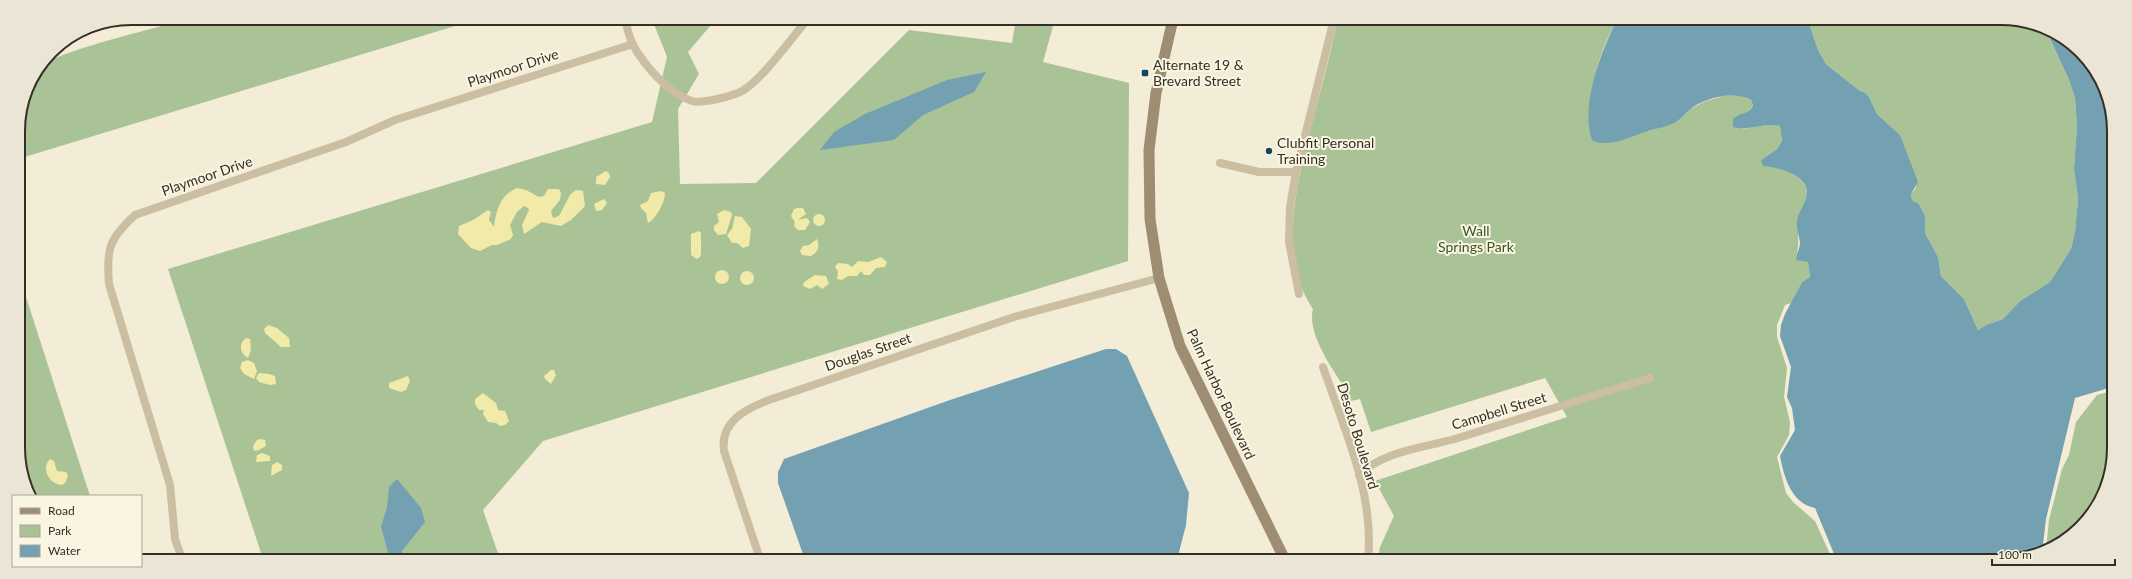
<svg xmlns="http://www.w3.org/2000/svg" width="2132" height="579" font-family="Lato,sans-serif">
<rect width="100%" height="100%" fill="#f3ecd6"/>
<path fill="#a9c296" d="M193,18H481L18,159C18,128 19,91 40,67C53,52 167,25 193,18Z
M652,19H716L688,52L699,74L678,109L680,184L756,183L909,30L1012,43L1016,19H1055L1043,62L1129,83L1128,261L543,441L483,510L500,559H263L168,269L652,122L667,57Z
M1338,19L1618,20C1599,47 1586,101 1590,133L1648,131L1675,122L1688,110L1706,101L1724,96L1739,95L1751,100L1753,105C1751,112 1742,114 1735,116L1743,129L1773,124L1780,126L1782,141L1777,149L1761,160C1775,168 1808,173 1807,195C1806,202 1800,213 1799,222C1797,235 1800,245 1796,258L1798,260H1802L1808,262L1810,277L1802,282L1791,303L1785,305L1777,325V337L1787,368L1784,397L1790,422L1789,435L1777,457L1786,493L1793,502L1815,521L1833,561L1378,560L1380,547L1394,516L1375,481L1567,417L1545,378L1371,432L1360,399L1351,401L1350,396C1337,375 1306,335 1313,309C1274,253 1301,168 1316,108C1324,79 1331,49 1338,19Z
M1808,20H2023L2048,34L2069,80L2075,98L2077,126L2074,168L2078,199L2075,232L2071,249L2050,282L2020,301L2003,319L1986,325L1978,330L1964,299L1941,276L1938,257L1925,233V216L1919,204L1912,200L1911,194L1916,188L1900,135L1877,114L1869,97L1864,92L1860,91L1826,64L1818,50Z
M19,275L90,496H34L20,470Z
M2112,391V470L2099,505L2075,533L2046,551L2049,520L2062,469L2069,455L2076,422L2097,395Z"/>
<path fill="#f2eaa9" d="M606,171L609,173L610,177L605,185L596,184V177Z
M517,188L526,190L539,197L544,196L548,189H559L561,193L560,200L551,211L553,218L559,216L570,195L576,190L583,191L585,206L571,220L561,226L542,222L524,234L522,225L529,210L528,208L524,206L517,212L510,225L513,235L511,239L497,245H492L480,251L471,248L458,234L459,226L473,220L488,210L491,212L489,220L494,227C496,211 500,195 517,188Z
M661,191L665,193C665,202 656,219 648,223L646,213L641,208L640,205L648,201L651,193Z
M604,199L607,203L602,210L596,211L594,204Z
M797,208H803L806,214L798,220L807,218L810,222L805,230H798L794,226L795,222L791,216L794,209Z
M724,210L731,212L732,215L726,234L718,235L714,230V226L719,222L717,214Z
M813 220a6 6 0 1 1 12 0a6 6 0 1 1-12 0Z
M735,216L742,217L751,229L749,246L743,248L737,243H732L727,235L732,229Z
M699,231L701,233V254L700,257L697,259L691,255V234Z
M817,239C820,247 818,252 811,256L802,255L800,251L803,246L809,245Z
M881,257L887,262L885,267L876,268L870,275H864L861,271L857,276H848L842,280L837,279L838,272L835,267L838,263L848,264L852,267L858,261L868,262Z
M715 277a7 7 0 1 1 14 0a7 7 0 1 1-14 0Z
M740 278a7 7 0 1 1 14 0a7 7 0 1 1-14 0Z
M815,275L826,276L829,284L822,289L817,285L810,289L803,286L804,282Z
M268,325L277,328L289,338L290,347H281L265,333L264,329Z
M246,338L250,339L251,350L248,358C240,354 238,344 246,338Z
M248,360L254,363L257,371L254,379L244,374L240,368L242,362Z
M551,370H554L556,375L551,384L545,379L544,376Z
M259,373L269,374L275,376L276,384L270,385L259,382L256,378Z
M408,376L410,381L406,390L401,392L389,388V383Z
M483,393L496,403L498,410L505,411L509,421L505,425L500,426L496,423L488,422L483,414L484,410H479L475,404V399Z
M260,439L265,440L266,446L259,450L254,451L253,446L257,440Z
M262,453L270,456V461L256,462L257,455Z
M50,459L54,461L57,471L66,472L68,475L66,482L62,485C50,485 40,469 50,459Z
M277,462L282,465V470L271,476L272,465Z"/>
<path fill="#73a1b2" d="M1617,20H1808L1818,50L1826,64L1860,91L1864,92L1869,97L1877,114L1900,135L1918,182L1911,194L1912,200L1919,204L1925,216V233L1938,257L1941,276L1964,299L1978,330L1986,325L2003,319L2020,301L2050,282L2071,249L2075,232L2078,199L2074,168L2077,126L2075,98L2069,80L2048,34L2081,51L2112,109V387L2075,398L2046,519L2042,553L2008,561H1837L1815,508C1791,503 1784,477 1780,456L1795,430L1792,408L1787,397L1791,367L1780,336L1781,325L1785,314L1802,282L1810,277L1808,262L1796,260C1796,254 1800,249 1800,242C1799,235 1796,228 1797,221C1798,213 1804,206 1806,198C1813,176 1778,167 1763,166L1761,160L1777,149L1782,141L1780,126C1765,122 1748,132 1733,127V119C1738,112 1750,115 1753,105L1751,100C1733,90 1703,98 1688,111C1683,115 1680,120 1674,123C1666,127 1657,128 1648,131C1631,136 1609,149 1592,140C1580,106 1601,51 1617,20Z
M986,72L974,92L923,115L894,140L820,150L834,132L865,114L947,80Z
M1106,349H1116L1127,356L1189,493L1186,525L1177,560H805L778,483V472L784,459L950,400Z
M397,479L421,508L425,522L402,551L403,559H390L381,527L387,507L389,487Z"/>
<g fill="none" stroke-linecap="round" stroke-linejoin="round">
<path stroke="#cbbea2" stroke-width="8" d="M625,19C627,27 629,37 633,45C644,65 669,94 692,101C702,104 733,96 742,91C763,79 791,38 808,19
M1220,163L1259,172H1296
M1299,294L1289,242L1290,207L1296,172L1334,19
M1323,367C1344,429 1375,494 1368,560
M1359,475C1385,450 1425,448 1458,438C1522,418 1586,398 1650,378
M182,559L175,539L170,485L109,284C106,249 109,239 135,215L346,142L395,120L633,44
M760,559L724,451C720,422 745,409 769,400L1014,317L1159,278"/>
<path stroke="#9f8d73" stroke-width="11" d="M1173,19L1156,93L1149,150L1150,219L1159,278L1180,346L1285,560"/>
</g>
<g fill="#184659" stroke="#faf5e3" stroke-width="1.5">
<rect x="1141" y="69" width="8" height="8" rx="2"/>
<circle cx="1269" cy="151" r="4"/>
</g>
<g text-anchor="middle" stroke-width="4" stroke-linejoin="round" paint-order="stroke">
<g font-size="14" fill="#352e25" stroke="#faf5e3" text-anchor="start">
<text x="1153" y="70">Alternate 19 &amp;<tspan x="1153" dy="16">Brevard Street</tspan></text>
<text x="1277" y="148">Clubfit Personal<tspan x="1277" dy="16">Training</tspan></text>
</g>
<g font-size="14" fill="#352e25" stroke="#faf5e3">
<text transform="translate(513 68) rotate(-18)" y="5">Playmoor Drive</text>
<text transform="translate(207 176) rotate(-19)" y="5">Playmoor Drive</text>
<text transform="translate(868 352) rotate(-19)" y="5">Douglas Street</text>
<text transform="translate(1221 394) rotate(65)" y="5">Palm Harbor Boulevard</text>
<text transform="translate(1499 411) rotate(-17)" y="5">Campbell Street</text>
<text transform="translate(1358 436) rotate(73)" y="5">Desoto Boulevard</text>
</g>
<g font-size="14" fill="#395527" stroke="#faf5e3">
<text x="1476" y="236">Wall<tspan x="1476" dy="16">Springs Park</tspan></text>
</g>
</g>
<path d="M0 0H2132V579H0ZM131 25H2001A106 106 0 0 1 2107 131V448A106 106 0 0 1 2001 554H131A106 106 0 0 1 25 448V131A106 106 0 0 1 131 25Z" fill="#eae5d4" fill-rule="evenodd"/>
<path fill="none" stroke="#352e25" stroke-width="2" d="M131 25H2001A106 106 0 0 1 2107 131V448A106 106 0 0 1 2001 554H131A106 106 0 0 1 25 448V131A106 106 0 0 1 131 25Z"/>
<rect x="12" y="495" width="130" height="72" fill="#faf5e3" stroke="#aba597"/>
<rect x="20" y="508" width="20" height="6" fill="#9f8d73" stroke="#aba597"/>
<text x="48" y="515" font-size="12" fill="#352e25">Road</text>
<rect x="20" y="525" width="20" height="12" fill="#a9c296" stroke="#aba597"/>
<text x="48" y="535" font-size="12" fill="#352e25">Park</text>
<rect x="20" y="545" width="20" height="12" fill="#73a1b2" stroke="#aba597"/>
<text x="48" y="555" font-size="12" fill="#352e25">Water</text>
<path d="M1992 559v6h123v-6" fill="none" stroke="#352e25" stroke-width="2"/>
<text x="1998" y="559" font-size="12" fill="#352e25" stroke="#faf5e3" stroke-width="3" paint-order="stroke">100 m</text>
</svg>
